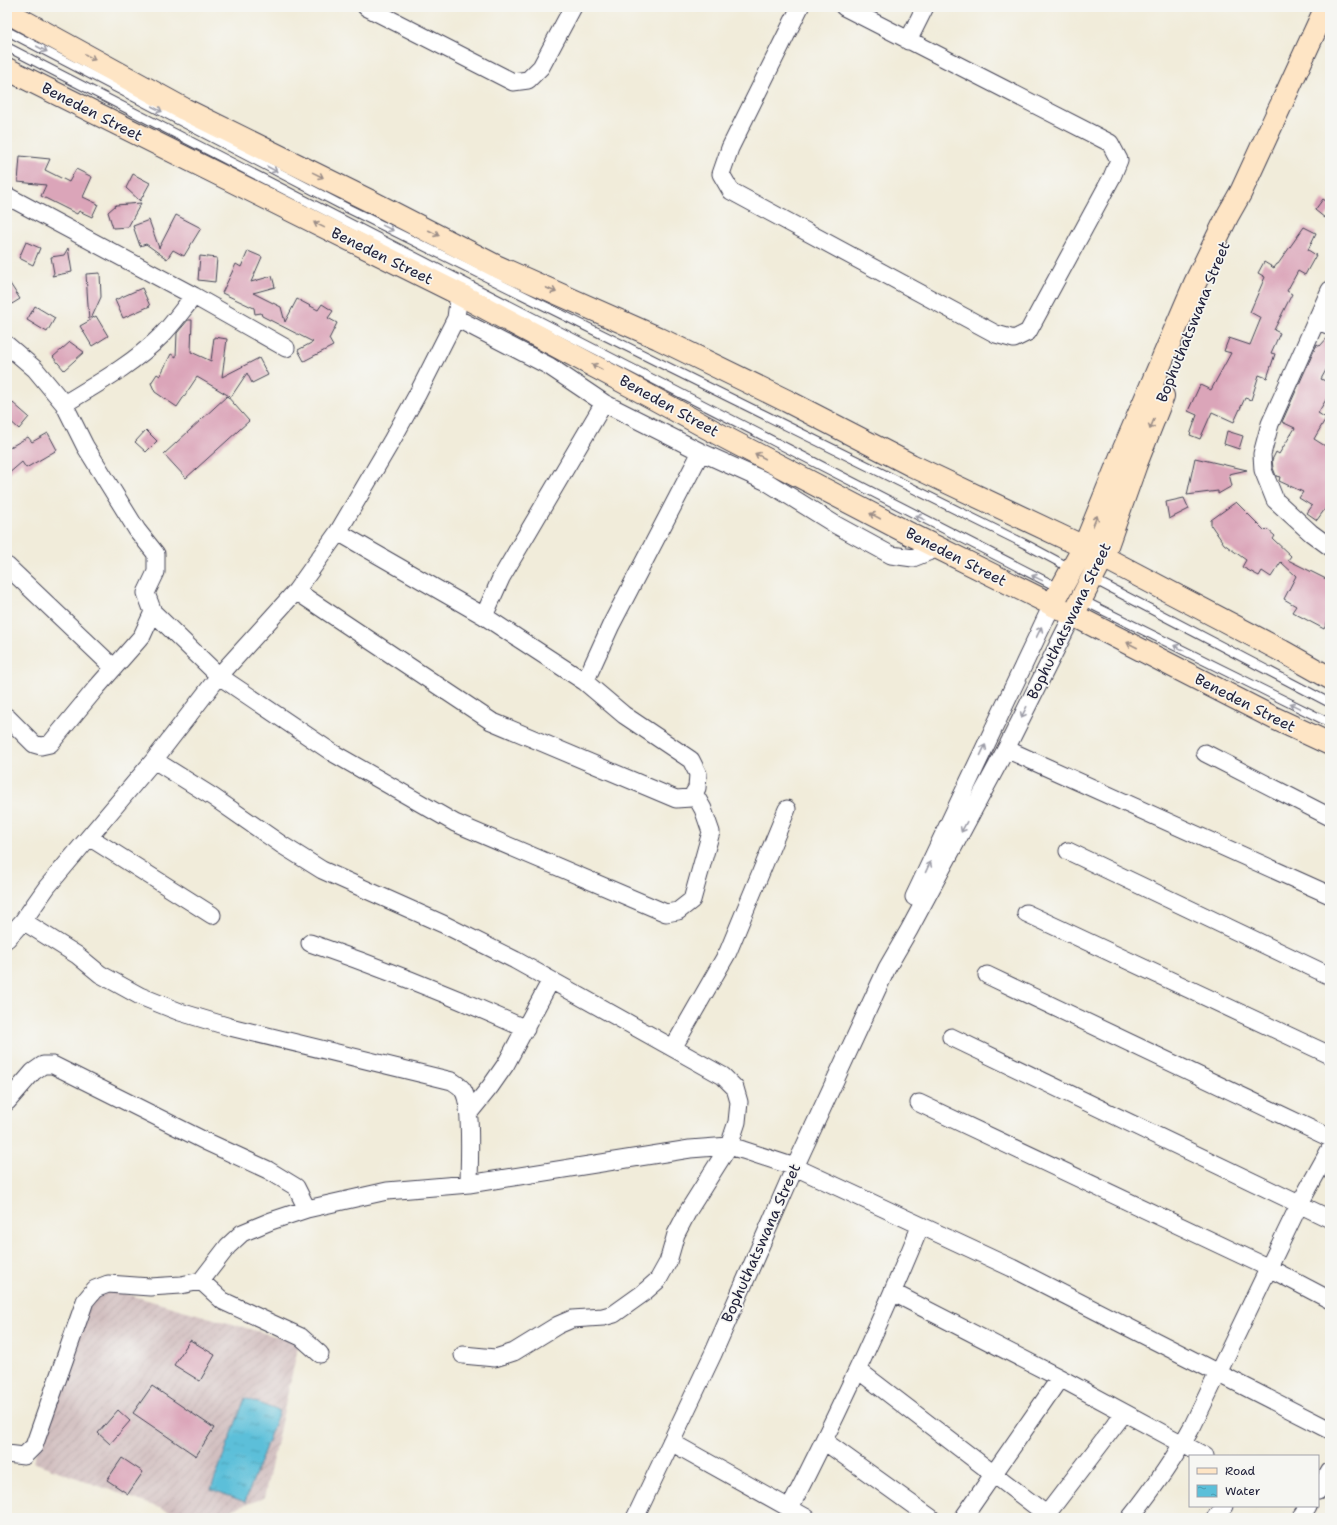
<svg xmlns="http://www.w3.org/2000/svg" width="1337" height="1525" font-family="'Shantell Sans',sans-serif">
<defs>
<pattern id="industrial-furrows" width="10" height="10" patternUnits="userSpaceOnUse"><rect width="10" height="10" fill="#d2bfc0"/><path d="M-1 1l2-2M0 10L10 0M9 11l2-2" fill="none" stroke="#b4a4a6"/></pattern>
<pattern id="water-ripples" width="26" height="14" patternUnits="userSpaceOnUse"><rect width="26" height="14" fill="#5bbfd9"/><path d="M2 4q2-2 4 0t4 0M15 11q2-2 4 0t4 0" fill="none" stroke="#4b9bb1"/></pattern>
</defs>
<rect width="100%" height="100%" fill="#f6f6f2"/>
<filter id="ink" filterUnits="userSpaceOnUse"><feTurbulence type="fractalNoise" baseFrequency=".025" numOctaves="2"/><feDisplacementMap in="SourceGraphic" scale="8" xChannelSelector="R" yChannelSelector="G"/><feConvolveMatrix kernelMatrix="1 2 1 2 8 2 1 2 1" color-interpolation-filters="sRGB"/></filter>
<filter id="wash" filterUnits="userSpaceOnUse"><feTurbulence type="fractalNoise" baseFrequency=".012" numOctaves="4" result="noise"/><feDisplacementMap in="SourceGraphic" scale="16" xChannelSelector="R" yChannelSelector="G"/><feGaussianBlur stdDeviation="0.9" result="paint"/><feColorMatrix in="noise" values="0 0 0 0 0 0 0 0 0 0 0 0 0 0 0 0 0 1.4 0 .05"/><feComposite in="paint" operator="in"/></filter>
<g filter="url(#wash)">
<rect width="100%" height="100%" fill="#f1ecda"/>
<path fill="url(#industrial-furrows)" d="M91,1284L299,1343L264,1498L208,1518H187L33,1462Z"/>
<path fill="url(#water-ripples)" stroke="#3e708a" d="M245,1398L279,1411L245,1502L211,1489Z"/>
<g id="blocks">
<path fill="#dba5b9" d="M20,156L50,159L45,170L69,182L76,169L92,177L83,197L98,204L92,217L79,211L77,214L41,196L46,185L18,182Z
M133,174L150,183L140,201L126,188Z
M1323,199L1330,204V211L1325,218L1315,210Z
M141,203L128,227L113,228L108,212L116,205Z
M176,215L201,228L184,256L173,250L167,259L146,244L140,246L133,226L149,220L159,248Z
M1304,227L1316,233L1308,250L1316,255L1305,275L1298,271L1287,291L1292,294L1274,330L1280,333L1271,353L1275,354L1267,378L1259,375L1251,400L1245,398L1234,422L1212,412L1200,439L1190,435L1197,415L1188,411L1200,385L1211,390L1231,353L1224,351L1229,338L1250,345L1261,318L1250,312L1265,277L1258,273L1264,262L1274,268L1277,264H1278Z
M26,242L40,248L33,265L19,258Z
M68,248L72,272L52,276L54,273L51,257L64,255Z
M248,251L262,257L251,282L272,276L275,287L253,293L281,307L285,322L297,299L318,310L322,304L333,311L328,318L337,323L329,339L333,346L304,361L298,350L313,342L262,316L261,313L255,314L254,308L222,293L236,264L241,267Z
M200,256L217,258L215,282L198,280Z
M100,273L101,297L91,319L96,316L108,336L92,346L80,326L89,321L86,274Z
M7,279L20,299L7,307Z
M142,288L150,306L123,318L115,300Z
M35,306L55,318L47,332L27,320Z
M188,320H192L191,352L211,361L214,337L227,339L222,377L259,358L268,375L252,383L247,373L231,397L197,377L177,407L155,392L151,383L157,374L160,376L171,354L176,357L177,333Z
M1329,336L1330,363L1321,379L1330,383V393L1318,413L1326,418L1314,439L1330,449V502L1317,520L1307,513L1312,506L1299,498L1303,492L1279,481L1280,477L1276,476L1273,468L1272,460L1276,452L1279,454L1295,428L1282,422L1317,344L1320,346Z
M70,342L84,352L64,370L53,357Z
M227,396L249,421L186,478L164,454Z
M13,403L29,417L19,429L7,418V410Z
M146,430L157,441L146,452L135,442Z
M1227,431L1243,436L1239,449L1224,444Z
M48,433L57,450L26,468L22,462L7,475V449L28,437L32,442Z
M1195,458L1247,470L1229,474L1232,486L1218,494V491L1187,495Z
M1184,498L1189,509L1169,519L1166,502Z
M1236,502L1265,531L1267,529L1275,536L1273,539L1291,556L1288,560L1330,581V617L1324,629L1292,612L1296,606L1284,599L1296,576L1281,562L1271,577L1262,571L1259,576L1242,567L1246,560L1224,544L1211,525V520Z
M190,1340L215,1355L200,1381L174,1365Z
M152,1386L214,1428L196,1456L133,1413Z
M118,1410L130,1421L110,1444L98,1433Z
M122,1458L143,1472L128,1494L107,1480Z"/>
</g>
</g>
<g filter="url(#ink)">
<use href="#blocks" fill-opacity="0" stroke="#414053" stroke-width="1"/>
<g fill="none" stroke-linecap="round" stroke-linejoin="round">
<g stroke="#414053" stroke-width="10">
<path id="lane" d="M7,31L347,208L1029,546L1072,569
M7,47L1061,589
M1093,579L1330,703
M1082,600L1330,723"/>
</g>
<g stroke="#414053" stroke-width="19">
<path id="street" d="M366,7L513,82L528,80L541,67L573,7
M800,7L730,148L721,174L731,191L996,334L1014,339L1028,332L1112,177L1119,160L1110,143L844,7
M908,41L925,7
M7,196L194,296L286,348
M1330,290L1270,424L1262,454L1263,470L1275,500L1311,533L1330,547
M456,318L549,366L604,403L701,452L767,482L836,525L891,555L913,558L938,548
M1316,320L1330,326
M7,345L35,369L64,404L85,446L137,530L156,554V572L146,593L153,612L219,676L333,753L455,823L666,913L678,911L692,900L711,832L703,809L694,793
M64,404C97,384 133,364 161,336C173,324 183,309 194,296
M7,566L114,668
M296,591L491,721L676,799L691,798L697,788L698,774L691,760L624,715L585,682L516,637L484,616L338,532
M484,616L501,578L604,403
M585,682L611,625L701,452
M7,717L34,744L41,746L50,744L97,687L142,636L153,612
M1006,749L1330,895
M1205,753L1330,817
M154,760L213,797L282,845L322,870L443,924L515,960L723,1076L735,1088L739,1102L737,1122L729,1146L688,1211L676,1234L668,1262L658,1280L642,1294L614,1314L603,1317L572,1319L558,1325L514,1352L495,1358L463,1355
M89,837L212,915
M1068,851L1330,976
M914,897L1052,605
M1026,913L1330,1055
M23,921L77,955L100,974L140,996L180,1012L230,1027L452,1081C455,1083 460,1086 462,1089C473,1102 469,1165 469,1184
M7,939L23,921L47,887L154,760L219,676L296,591L318,560L338,532L391,442L417,395L456,318L459,294
M310,943C383,968 455,997 526,1029
M987,975L1330,1138
M951,1037L1330,1219
M673,1048L728,952L787,809
M7,1102L33,1072L43,1065H53L205,1141L268,1170L296,1187L307,1209
M919,1103L1269,1268L1330,1300
M469,1113L490,1087L506,1064L551,980
M201,1281L223,1301L301,1337L320,1354
M894,1293L1060,1378L1205,1456
M858,1370L1051,1518
M824,1441L931,1518
M671,1442L807,1518
M7,1454L24,1456L34,1446L85,1301L95,1289L108,1284L150,1287L181,1285L201,1281L228,1246L242,1233L271,1221L307,1209L387,1191L469,1184L690,1149L729,1146L743,1150L795,1167L1012,1268L1330,1430
M1318,1491L1330,1471
M790,1508C837,1416 881,1322 920,1227
M635,1518L713,1354L795,1167L887,968L909,930L1006,749L1073,615
M963,1518L1060,1378
M1044,1518L1124,1413
M1130,1518C1153,1489 1175,1458 1193,1425L1299,1205L1330,1149
M1215,1518L1224,1506
M1300,1518L1308,1506"/>
</g>
<g stroke="#414053" stroke-width="24">
<path id="secondary" d="M7,12L184,109L372,202L496,266L658,338L787,401L911,465L1084,547L1282,651L1330,678
M7,69L459,294L631,386L724,437L908,533L1073,615L1274,718L1330,744
M1052,605L1084,547L1123,451L1195,283L1228,215L1241,192L1326,7
M1073,615L1103,557L1136,464L1163,396"/>
</g>
<use href="#lane" stroke="#fff" stroke-width="8"/>
<use href="#street" stroke="#fff" stroke-width="17"/>
<use href="#secondary" stroke="#fee5c5" stroke-width="22"/>
</g>
<defs><path id="oneway-shaft" d="M-6 0H5M1.5-3L5.5 0L1.5 3" fill="none" stroke-width="1.6" stroke-linecap="round" stroke-linejoin="round"/></defs>
<g stroke="#9c9ca7">
<use href="#oneway-shaft" transform="translate(42 49) rotate(28)"/>
<use href="#oneway-shaft" transform="translate(157 109) rotate(28)"/>
<use href="#oneway-shaft" transform="translate(272 169) rotate(28)"/>
<use href="#oneway-shaft" transform="translate(388 228) rotate(26)"/>
<use href="#oneway-shaft" transform="translate(921 518) rotate(-153)"/>
<use href="#oneway-shaft" transform="translate(1037 578) rotate(-154)"/>
<use href="#oneway-shaft" transform="translate(1039 632) rotate(-64)"/>
<use href="#oneway-shaft" transform="translate(1179 648) rotate(-154)"/>
<use href="#oneway-shaft" transform="translate(1295 706) rotate(-154)"/>
<use href="#oneway-shaft" transform="translate(1024 712) rotate(117)"/>
<use href="#oneway-shaft" transform="translate(983 750) rotate(-65)"/>
<use href="#oneway-shaft" transform="translate(964 827) rotate(118)"/>
<use href="#oneway-shaft" transform="translate(928 867) rotate(-65)"/>
</g>
<g stroke="#9b8d87">
<use href="#oneway-shaft" transform="translate(90 57) rotate(29)"/>
<use href="#oneway-shaft" transform="translate(318 175) rotate(26)"/>
<use href="#oneway-shaft" transform="translate(319 225) rotate(-154)"/>
<use href="#oneway-shaft" transform="translate(434 233) rotate(27)"/>
<use href="#oneway-shaft" transform="translate(551 290) rotate(24)"/>
<use href="#oneway-shaft" transform="translate(597 367) rotate(-152)"/>
<use href="#oneway-shaft" transform="translate(1152 424) rotate(112)"/>
<use href="#oneway-shaft" transform="translate(760 456) rotate(-152)"/>
<use href="#oneway-shaft" transform="translate(875 516) rotate(-152)"/>
<use href="#oneway-shaft" transform="translate(1095 521) rotate(-68)"/>
<use href="#oneway-shaft" transform="translate(1132 645) rotate(-153)"/>
</g>
</g>
<g text-anchor="middle" stroke-width="3.5" stroke-linejoin="round" paint-order="stroke">
<g font-size="15" fill="#22223b" stroke="#f6f6f2">
<text transform="translate(92 112) rotate(27)" y="5">Beneden Street</text>
<text transform="translate(382 256) rotate(26)" y="5">Beneden Street</text>
<text transform="translate(1193 322) rotate(-68)" y="5">Bophuthatswana Street</text>
<text transform="translate(669 406) rotate(29)" y="5">Beneden Street</text>
<text transform="translate(956 557) rotate(27)" y="5">Beneden Street</text>
<text transform="translate(1069 621) rotate(-64)" y="5">Bophuthatswana Street</text>
<text transform="translate(1245 703) rotate(27)" y="5">Beneden Street</text>
<text transform="translate(761 1243) rotate(-66)" y="5">Bophuthatswana Street</text>
</g>
</g>
<rect width="1337" height="1525" fill="none" stroke="#f6f6f2" stroke-width="24"/>
<rect x="1189" y="1455" width="130" height="52" fill="#f6f6f2" stroke="#a1a1a9"/>
<rect x="1197" y="1468" width="20" height="6" fill="#fee5c5" stroke="#a1a1a9"/>
<text x="1225" y="1475" font-size="12" fill="#22223b">Road</text>
<rect x="1197" y="1485" width="20" height="12" fill="url(#water-ripples)" stroke="#a1a1a9"/>
<text x="1225" y="1495" font-size="12" fill="#22223b">Water</text>
</svg>
